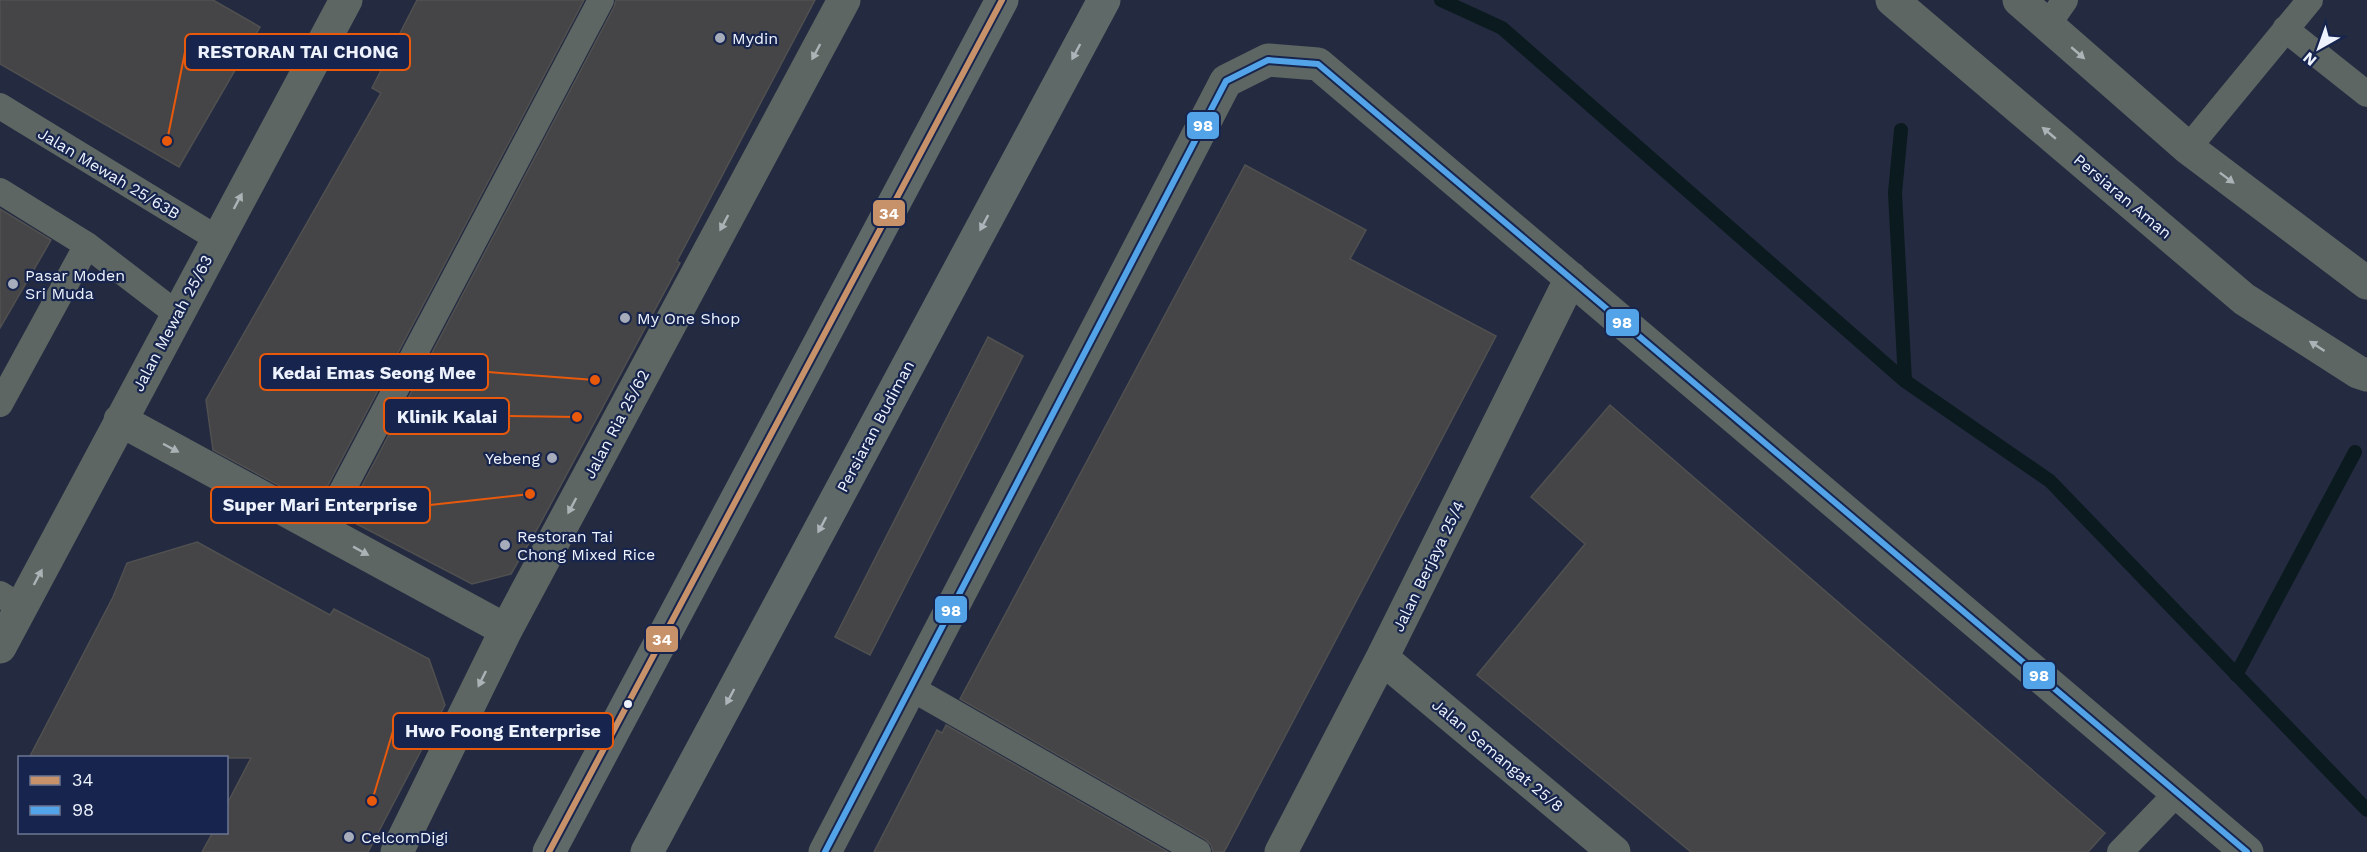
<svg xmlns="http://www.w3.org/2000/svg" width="2367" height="852" font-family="'Work Sans',sans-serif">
<rect width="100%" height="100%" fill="#242b41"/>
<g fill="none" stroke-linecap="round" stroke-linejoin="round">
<path stroke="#0b1a1e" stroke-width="14" d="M1441,0L1502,28L1905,381L2050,481L2367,810
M1901,130L1895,193L1905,381
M2236,675L2355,452"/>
</g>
<path fill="#454547" stroke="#505050" stroke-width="1.5" d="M0,0H213L260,27L179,167L0,64Z
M417,0H584L317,506L213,450L206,400L381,93L372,88Z
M616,0H815L677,261L680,263L539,526L511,574L472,584L345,518L614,7Z
M1245,165L1366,230L1350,259L1496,336L1224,852H1213L1211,845L1205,839L960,699Z
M0,209L51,240L0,328Z
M988,337L1023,356L870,655L835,637Z
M1610,405L2105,833L2088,852H1691L1477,675L1585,544L1531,497Z
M197,542L330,615L334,609L429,659L445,705L368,852H202L213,832H226V806L251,758H29L113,597L127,563Z
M946,725L1168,852H874L937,730L942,733Z"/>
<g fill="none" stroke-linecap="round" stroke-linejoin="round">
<path stroke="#5d6662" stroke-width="26" d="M2047,26L2065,0
M2285,29L2367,94
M0,106L218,239
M2188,148L2310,0
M0,191L87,245L177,314
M0,404L87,245
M322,529L601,0
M0,594L22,608
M911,688L1198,852
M2120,852L2177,793"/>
<path stroke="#5d6662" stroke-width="33" d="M120,420L506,630
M0,647L346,0
M1382,658L1614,852
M397,852L506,630L844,0
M825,852L1226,81L1268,60L1318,64L2247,852
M1281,852L1382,658L1571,278"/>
<path stroke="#5d6662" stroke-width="33" d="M1892,0L2244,299L2358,372L2367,375
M2019,0L2188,148L2367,283"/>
<path stroke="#5f6967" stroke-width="33" d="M549,852L1002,0
M647,852L1104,0"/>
<g stroke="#17254e" stroke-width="10">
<path id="bus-1" d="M549,852L1002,0"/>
</g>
<g stroke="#17254e" stroke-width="10">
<path id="bus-2" d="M825,852L1226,81L1268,60L1318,64L2247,852"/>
</g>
<use href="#bus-1" stroke="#c7916a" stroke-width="6"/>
<use href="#bus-2" stroke="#53a3e8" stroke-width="6"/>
</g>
<defs><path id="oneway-solid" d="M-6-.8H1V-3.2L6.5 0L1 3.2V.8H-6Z" transform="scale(1.5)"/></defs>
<g fill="#acb3b7">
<use href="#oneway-solid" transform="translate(816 52) rotate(118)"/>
<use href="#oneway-solid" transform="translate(2078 53) rotate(41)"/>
<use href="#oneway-solid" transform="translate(2049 133) rotate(-140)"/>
<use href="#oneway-solid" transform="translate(2227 178) rotate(37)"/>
<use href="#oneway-solid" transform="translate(238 201) rotate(-62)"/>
<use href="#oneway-solid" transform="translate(724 223) rotate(118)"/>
<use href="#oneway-solid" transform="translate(2317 346) rotate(-147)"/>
<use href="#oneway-solid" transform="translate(171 448) rotate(28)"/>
<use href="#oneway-solid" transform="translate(572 506) rotate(118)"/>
<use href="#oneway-solid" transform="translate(361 551) rotate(29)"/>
<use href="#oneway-solid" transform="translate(38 577) rotate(-62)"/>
<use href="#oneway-solid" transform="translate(482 679) rotate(116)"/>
</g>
<g fill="#adb4ba">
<use href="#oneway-solid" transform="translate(1076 52) rotate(118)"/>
<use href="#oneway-solid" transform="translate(984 223) rotate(118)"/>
<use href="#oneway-solid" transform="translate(822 525) rotate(118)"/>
<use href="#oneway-solid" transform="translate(730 697) rotate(118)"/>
</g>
<g fill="#a7acbb" stroke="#17254e" stroke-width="2">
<circle cx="720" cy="38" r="6"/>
<circle cx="13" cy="284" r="6"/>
<circle cx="625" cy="318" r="6"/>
<circle cx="552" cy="458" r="6"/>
<circle cx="505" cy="545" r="6"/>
<circle cx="349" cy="837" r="6"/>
</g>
<circle fill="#edf2fd" stroke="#17254e" stroke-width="2" cx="628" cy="704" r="5"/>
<g text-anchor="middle" stroke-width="4.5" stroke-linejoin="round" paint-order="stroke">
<g font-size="16" fill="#edf2fd" stroke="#17254e" text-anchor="start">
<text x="732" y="44">Mydin</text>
<text x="25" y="281">Pasar Moden<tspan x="25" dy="18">Sri Muda</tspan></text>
<text x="637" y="324">My One Shop</text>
<text x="540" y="464" text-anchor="end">Yebeng</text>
<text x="517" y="542">Restoran Tai<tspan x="517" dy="18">Chong Mixed Rice</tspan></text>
<text x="361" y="843">CelcomDigi</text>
</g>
<g font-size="16" fill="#edf2fd" stroke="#17254e">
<text transform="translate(109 173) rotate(31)" y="6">Jalan Mewah 25/63B</text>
<text transform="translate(2123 196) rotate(40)" y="6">Persiaran Aman</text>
<text transform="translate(172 323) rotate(-62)" y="6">Jalan Mewah 25/63</text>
<text transform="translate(616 424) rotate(-62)" y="6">Jalan Ria 25/62</text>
<text transform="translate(875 426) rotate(-62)" y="6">Persiaran Budiman</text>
<text transform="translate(1428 566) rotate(-64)" y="6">Jalan Berjaya 25/4</text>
<text transform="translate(1498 755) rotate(40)" y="6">Jalan Semangat 25/8</text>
</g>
</g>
<path fill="none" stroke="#e8590c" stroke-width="2" d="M167 141L185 52M595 380L488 372M577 417L509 416M530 494L430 505M372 801L393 731"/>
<g fill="#e8590c" stroke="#17254e" stroke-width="2">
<circle cx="167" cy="141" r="6"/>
<circle cx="595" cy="380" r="6"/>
<circle cx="577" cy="417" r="6"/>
<circle cx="530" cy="494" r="6"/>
<circle cx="372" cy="801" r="6"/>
</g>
<g fill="#17254e" stroke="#e8590c" stroke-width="2">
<rect x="185" y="34" width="225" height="36" rx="6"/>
<rect x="260" y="354" width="228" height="36" rx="6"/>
<rect x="384" y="398" width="125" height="36" rx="6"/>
<rect x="211" y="487" width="219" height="36" rx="6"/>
<rect x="393" y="713" width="220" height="36" rx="6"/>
</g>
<g font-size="18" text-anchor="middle" font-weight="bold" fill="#edf2fd">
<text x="298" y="58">RESTORAN TAI CHONG</text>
<text x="374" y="379">Kedai Emas Seong Mee</text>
<text x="447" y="423">Klinik Kalai</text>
<text x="320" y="511">Super Mari Enterprise</text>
<text x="503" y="737">Hwo Foong Enterprise</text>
</g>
<g stroke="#17254e" stroke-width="2">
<rect x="1186" y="111" width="34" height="29" rx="6" fill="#53a3e8"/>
<rect x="872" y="199" width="34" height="28" rx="6" fill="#c7916a"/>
<rect x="1605" y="308" width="35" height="29" rx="6" fill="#53a3e8"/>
<rect x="934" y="595" width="34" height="29" rx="6" fill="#53a3e8"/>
<rect x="645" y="625" width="34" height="28" rx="6" fill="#c7916a"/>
<rect x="2022" y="661" width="34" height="29" rx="6" fill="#53a3e8"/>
</g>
<g font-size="16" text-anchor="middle" font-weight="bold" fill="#fff">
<text x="1203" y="131">98</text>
<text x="889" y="219">34</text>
<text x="1622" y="328">98</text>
<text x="951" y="616">98</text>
<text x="662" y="645">34</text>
<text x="2039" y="681">98</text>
</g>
<rect x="18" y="756" width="210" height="78" fill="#17254e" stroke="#6d7794" stroke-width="1.5"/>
<rect x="30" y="776" width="30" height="9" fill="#c7916a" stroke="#6d7794" stroke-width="1.5"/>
<text x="72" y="786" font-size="18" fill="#edf2fd">34</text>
<rect x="30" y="806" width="30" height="9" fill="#53a3e8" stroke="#6d7794" stroke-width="1.5"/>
<text x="72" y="816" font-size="18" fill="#edf2fd">98</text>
<g transform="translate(2319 48) rotate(220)" stroke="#17254e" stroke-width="4.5" paint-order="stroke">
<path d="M0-4.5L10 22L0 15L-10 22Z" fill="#edf2fd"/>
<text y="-9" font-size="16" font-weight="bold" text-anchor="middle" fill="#edf2fd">N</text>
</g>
</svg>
